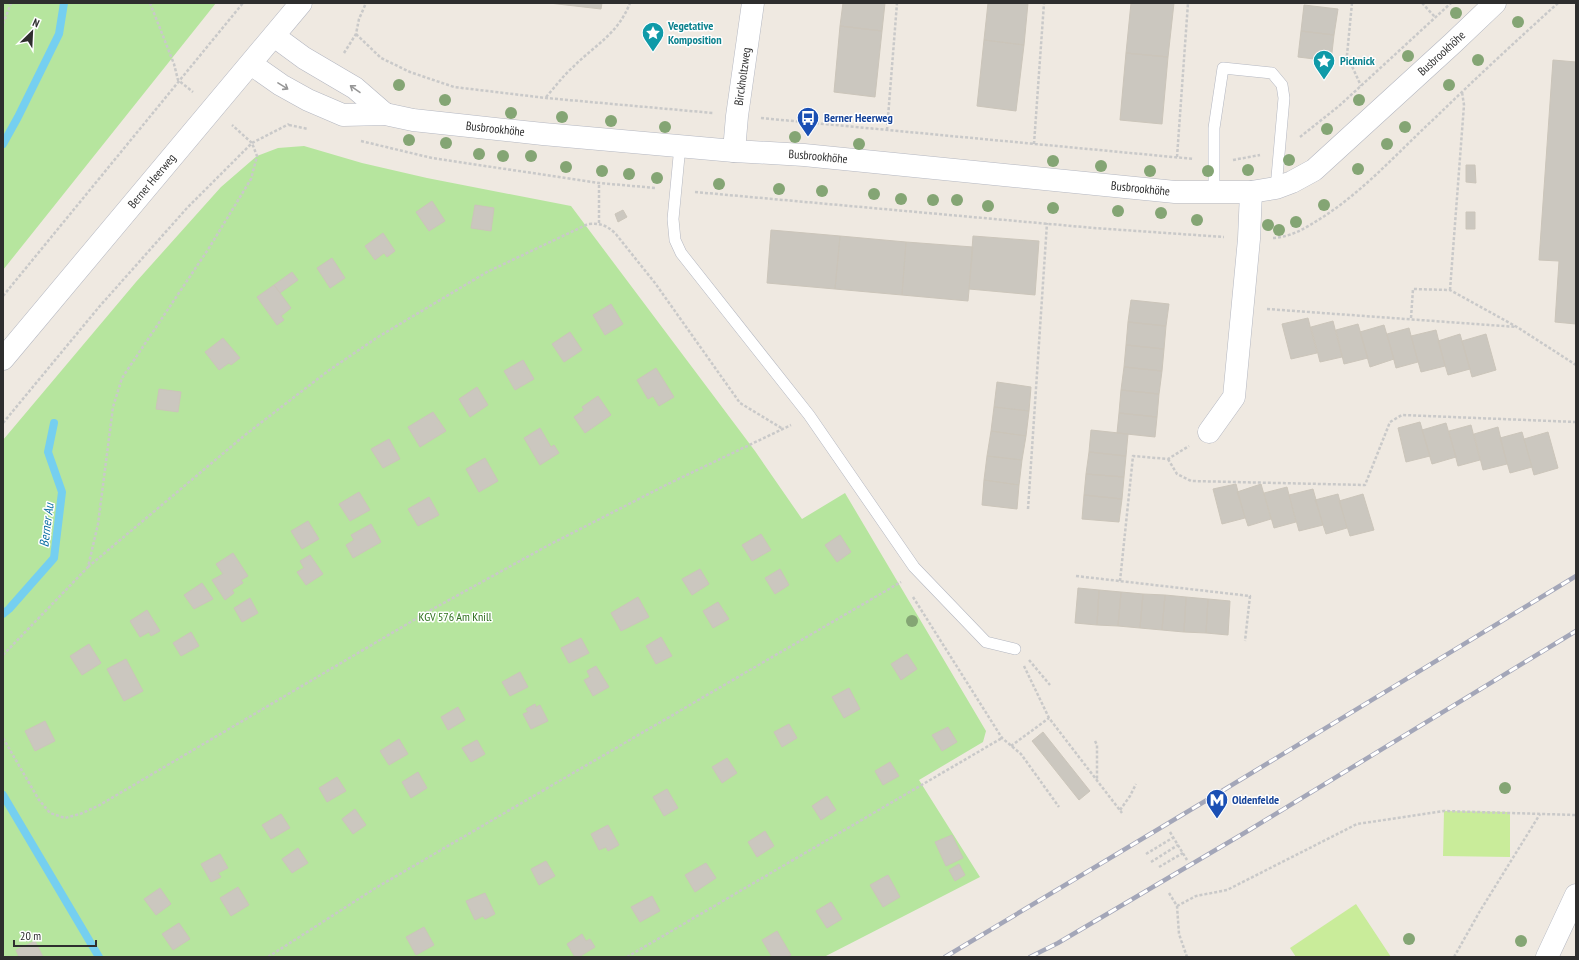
<svg xmlns="http://www.w3.org/2000/svg" width="1579" height="960" font-family="'PT Sans Narrow',sans-serif">
<rect width="100%" height="100%" fill="#efe9e1"/>
<path fill="#b6e59e" d="M3,3H216L3,270Z
M304,146L362,163L427,178L571,206L755,451L802,519L845,493L986,731L983,742L919,780L980,877L824,957H3V440L136,282L221,187L257,156L278,148Z"/>
<path fill="#c9ec9a" d="M1444,811L1510,812V857L1443,856Z
M1356,904L1391,957H1296L1290,948Z"/>
<g fill="none" stroke-linecap="round" stroke-linejoin="round">
<path stroke="#75cff0" stroke-width="8" d="M3,144L18,117L59,34L64,3
M3,614L9,609L54,558L62,492L48,452L54,423
M3,795L99,957"/>
</g>
<path fill="#cbc7bf" stroke="#cbc5ba" d="M549,3H602L601,9Z
M843,3H885L882,31L840,26Z
M988,3H1028L1024,45L984,40Z
M1131,3H1174L1168,57L1126,53Z
M1304,5L1338,9L1334,35L1301,31Z
M840,26L882,31L875,97L834,92Z
M1301,31L1334,35L1331,61L1298,57Z
M984,40L1024,45L1016,111L977,106Z
M1126,53L1168,57L1162,124L1120,120Z
M1553,60L1576,62V324L1555,322L1559,261L1539,260Z
M1466,165H1475L1476,183L1466,182Z
M432,201L445,221L429,231L416,212Z
M475,205L494,208L491,231L471,228Z
M623,210L627,217L618,222L615,214Z
M1466,212H1475V229H1466Z
M771,230L840,236L835,289L767,283Z
M383,233L395,251L387,257L384,253L375,260L365,246Z
M840,236L906,242L902,295L835,289Z
M973,236L1039,241L1035,295L969,289Z
M906,242L973,247L968,301L902,295Z
M332,258L345,278L330,288L317,268Z
M292,272L298,280L280,293L274,285Z
M274,285L291,308L281,316L284,320L277,325L257,297Z
M1131,300L1169,304L1166,326L1128,322Z
M611,304L623,324L605,335L593,315Z
M1308,318L1317,353L1291,359L1282,324Z
M1333,321L1342,357L1320,362L1311,327Z
M1128,322L1166,326L1164,349L1126,345Z
M1358,324L1368,358L1344,364L1336,330Z
M1384,325L1394,359L1370,367L1360,332Z
M1409,328L1418,362L1396,368L1387,334Z
M1436,330L1445,366L1421,372L1411,336Z
M570,332L582,350L564,362L552,344Z
M1460,334L1470,369L1448,375L1438,341Z
M1486,334L1496,370L1472,377L1462,341Z
M223,338L240,358L231,365L229,363L219,370L205,352Z
M1126,345L1164,349L1162,371L1124,367Z
M523,360L534,379L515,390L504,371Z
M1124,367L1162,371L1159,394L1121,390Z
M656,368L674,397L659,406L653,396L648,399L637,380Z
M997,382L1031,387L1029,411L994,407Z
M477,387L488,405L470,417L459,399Z
M159,389L181,392L178,412L156,409Z
M1121,390L1159,394L1157,417L1119,413Z
M598,396L611,415L585,433L574,417L584,410L582,407Z
M994,407L1029,411L1026,436L991,431Z
M433,412L446,431L420,447L408,427Z
M1119,413L1157,417L1155,437L1117,433Z
M1420,422L1430,456L1406,462L1398,428Z
M1446,423L1456,457L1432,464L1422,430Z
M1471,425L1480,460L1458,466L1449,431Z
M1498,427L1507,464L1483,470L1474,434Z
M540,428L551,447L554,445L559,453L540,465L524,438Z
M1091,430L1128,434L1126,456L1089,452Z
M991,431L1026,436L1022,460L987,456Z
M1522,432L1532,467L1510,473L1500,438Z
M1548,432L1558,468L1534,475L1524,439Z
M389,439L400,459L383,468L371,449Z
M1089,452L1126,456L1124,477L1086,474Z
M987,456L1022,460L1019,485L984,480Z
M485,458L498,481L479,492L466,469Z
M1086,474L1124,477L1122,499L1084,495Z
M984,480L1019,485L1017,509L982,505Z
M1236,484L1245,518L1222,524L1213,489Z
M1261,484L1271,519L1248,526L1237,492Z
M1287,487L1296,522L1274,528L1264,493Z
M1313,489L1323,525L1299,531L1289,495Z
M359,492L370,510L350,521L339,504Z
M1338,494L1347,528L1326,534L1315,500Z
M1363,494L1374,530L1350,536L1339,501Z
M1084,495L1122,499L1119,522L1082,519Z
M429,497L439,515L418,526L408,509Z
M308,521L319,539L302,549L291,531Z
M371,524L381,542L353,558L346,545L354,540L351,535Z
M761,534L771,550L752,561L742,545Z
M840,535L851,552L837,562L825,545Z
M233,553L248,576L241,580L243,583L232,590L234,593L225,600L212,580L223,574L216,564Z
M310,555L323,574L306,585L297,572L304,568L300,561Z
M700,569L709,584L692,595L682,579Z
M780,569L789,585L775,594L765,578Z
M202,583L213,599L194,609L184,595Z
M1078,588L1099,590L1097,625L1075,623Z
M1099,590L1121,592L1118,626L1097,625Z
M1121,592L1143,594L1140,628L1118,626Z
M1143,594L1165,595L1162,630L1140,628Z
M1165,595L1186,597L1184,632L1162,630Z
M638,597L649,617L621,631L611,613Z
M1186,597L1208,599L1206,633L1184,632Z
M250,598L258,613L242,622L234,608Z
M1208,599L1230,601L1228,635L1206,633Z
M718,602L729,619L713,628L703,611Z
M147,610L160,631L151,636L149,632L140,637L130,621Z
M191,632L199,646L181,656L173,643Z
M661,637L672,656L656,664L646,646Z
M581,638L589,653L569,663L561,648Z
M89,644L101,663L82,675L70,656Z
M907,654L917,669L901,680L891,664Z
M126,659L143,691L124,701L107,669Z
M596,666L609,687L593,696L584,680L590,677L587,671Z
M520,672L528,687L510,696L502,682Z
M849,688L860,709L844,718L832,697Z
M535,704L536,707L540,705L548,721L531,729L523,714L528,712L526,709Z
M458,707L465,720L448,730L441,717Z
M45,721L55,741L35,751L25,731Z
M789,724L797,738L782,747L774,732Z
M948,727L957,742L942,751L932,735Z
M1043,732L1090,791L1079,800L1032,741Z
M399,739L408,754L389,765L380,751Z
M477,740L485,754L471,762L462,748Z
M727,758L737,773L722,783L712,767Z
M890,762L899,776L883,785L875,771Z
M418,772L427,788L411,798L402,782Z
M337,777L346,791L327,802L319,788Z
M667,789L678,808L664,816L653,797Z
M827,796L836,810L821,820L812,806Z
M355,809L366,825L353,834L342,819Z
M281,814L290,828L271,839L262,825Z
M608,825L619,845L608,851L606,847L599,850L591,834Z
M765,831L774,846L757,857L748,842Z
M952,835L963,858L946,866L935,842Z
M298,848L308,863L292,873L282,859Z
M220,854L228,868L218,873L221,877L211,882L201,864Z
M546,861L555,876L539,885L531,869Z
M706,863L716,878L695,892L685,875Z
M959,864L965,875L955,881L949,870Z
M888,875L900,897L883,907L870,885Z
M238,887L249,905L231,916L220,898Z
M160,888L171,904L156,915L144,899Z
M485,893L495,914L485,919L483,916L475,920L466,901Z
M652,896L660,911L640,922L631,907Z
M831,902L842,919L827,928L816,911Z
M179,923L190,939L173,950L162,934Z
M424,927L434,945L416,955L406,937Z
M777,931L791,955L787,957H772L762,940Z
M582,934L586,941L590,939L595,947L579,957H575L567,944Z
M35,941L43,957H19L16,950Z"/>
<g fill="none" stroke-linecap="round" stroke-linejoin="round">
<g stroke="#b4b7c1" stroke-width="12">
<path id="service" d="M680,146L673,219L675,240L681,253L809,415L914,567L986,642L1015,649
M1214,192V128L1223,68L1272,73L1282,85L1284,98L1276,188"/>
</g>
<g stroke="#b4b7c1" stroke-width="23">
<g id="minor">
<path d="M274,36L304,58L355,88L385,114"/>
<path id="s1" d="M251,64L281,85L308,100L343,115L385,114L413,120L543,134L734,151L804,155L1175,192H1251L1276,188L1292,182L1314,170L1453,43L1495,3"/>
<path id="s2" d="M734,151L737,116L753,3"/>
<path d="M1209,432L1234,397L1249,239L1251,192"/>
<path d="M1547,957L1576,895"/>
</g>
</g>
<g stroke="#b4b7c1" stroke-width="23">
<g id="secondary">
<path id="s3" d="M3,359L301,3"/>
</g>
</g>
<path stroke="#c9c9c9" stroke-width="2.5" stroke-dasharray="3 2" stroke-linecap="butt" d="M150,3L174,64L178,80L193,92
M1352,3L1347,55L1361,86
M1422,3L1435,17
M3,24L11,3
M356,34L381,58L410,72L454,87L546,98L713,113
M344,53L356,34L359,19L366,3
M546,97C555,87 563,76 573,67C595,45 618,34 630,3
M761,118L1194,159
M289,125L308,129
M887,130L897,3
M1300,137L1339,106L1451,3
M361,141L432,158L599,183L656,188
M1034,144L1044,3
M1177,157L1188,3
M1233,160L1260,155
M695,192L1094,228L1224,237
M599,223V183
M1273,238C1292,237 1307,227 1323,217C1366,189 1399,151 1436,117C1476,78 1517,40 1558,3
M1450,290L1464,105L1462,92
M3,296L243,3
M1267,309L1517,327
M1411,318L1413,289L1450,290L1517,327L1576,365
M3,423L99,307L187,208L252,143L289,124
M1168,459L1177,474L1191,481L1365,485L1390,422L1402,415L1576,422
M1028,509L1047,223
M88,567L245,435L328,371L378,337L487,272L588,224C600,223 606,225 615,233L655,283L740,403L783,429
M1076,576L1250,596L1245,641
M1120,581L1133,456L1168,459L1189,446
M913,597L1002,738L1021,754L1059,807
M3,655L88,567L98,524L113,407L122,378L209,248L251,179L257,156L252,143L232,125
M1029,660L1050,685
M1024,666L1049,718L1122,813
M3,738L39,800L50,813L65,818L80,814L98,806L431,610L547,546L668,484L791,425
M1095,741L1097,745V780
M1011,746L1049,718
M1120,810L1130,796L1136,784
M1170,832L1187,860
M1146,854L1174,837
M1151,862L1178,845
M1159,867L1183,853
M1169,893L1177,906L1179,934L1187,957
M1177,906L1196,896L1227,890L1357,824L1444,811L1576,815
M268,957L374,889L901,582
M627,957L1002,738
M1454,957L1480,911L1540,814"/>
<use href="#service" stroke="#fff" stroke-width="11"/>
<use href="#minor" stroke="#fff" stroke-width="22"/>
<use href="#secondary" stroke="#fff" stroke-width="22"/>
<g stroke="#a3a6b8" stroke-width="4.5">
<path id="rail" d="M945,957L1217,794L1576,576
M1030,957L1058,943L1246,832L1576,631"/>
</g>
<use href="#rail" stroke="#fff" stroke-width="3" stroke-dasharray="9" stroke-linecap="butt"/>
</g>
<g fill="#84a574">
<circle cx="1456" cy="13" r="6"/>
<circle cx="1518" cy="22" r="6"/>
<circle cx="1408" cy="56" r="6"/>
<circle cx="1478" cy="60" r="6"/>
<circle cx="399" cy="85" r="6"/>
<circle cx="1449" cy="85" r="6"/>
<circle cx="445" cy="100" r="6"/>
<circle cx="1359" cy="100" r="6"/>
<circle cx="511" cy="113" r="6"/>
<circle cx="562" cy="117" r="6"/>
<circle cx="611" cy="121" r="6"/>
<circle cx="665" cy="127" r="6"/>
<circle cx="1405" cy="127" r="6"/>
<circle cx="1327" cy="129" r="6"/>
<circle cx="795" cy="137" r="6"/>
<circle cx="409" cy="140" r="6"/>
<circle cx="446" cy="143" r="6"/>
<circle cx="859" cy="144" r="6"/>
<circle cx="1387" cy="144" r="6"/>
<circle cx="479" cy="154" r="6"/>
<circle cx="503" cy="156" r="6"/>
<circle cx="531" cy="156" r="6"/>
<circle cx="1289" cy="160" r="6"/>
<circle cx="1053" cy="161" r="6"/>
<circle cx="1101" cy="166" r="6"/>
<circle cx="566" cy="167" r="6"/>
<circle cx="1358" cy="169" r="6"/>
<circle cx="1248" cy="170" r="6"/>
<circle cx="602" cy="171" r="6"/>
<circle cx="1150" cy="171" r="6"/>
<circle cx="1208" cy="171" r="6"/>
<circle cx="629" cy="174" r="6"/>
<circle cx="657" cy="178" r="6"/>
<circle cx="719" cy="184" r="6"/>
<circle cx="779" cy="189" r="6"/>
<circle cx="822" cy="191" r="6"/>
<circle cx="874" cy="194" r="6"/>
<circle cx="901" cy="199" r="6"/>
<circle cx="933" cy="200" r="6"/>
<circle cx="957" cy="200" r="6"/>
<circle cx="1324" cy="205" r="6"/>
<circle cx="988" cy="206" r="6"/>
<circle cx="1053" cy="208" r="6"/>
<circle cx="1118" cy="211" r="6"/>
<circle cx="1161" cy="213" r="6"/>
<circle cx="1197" cy="220" r="6"/>
<circle cx="1296" cy="222" r="6"/>
<circle cx="1268" cy="225" r="6"/>
<circle cx="1279" cy="230" r="6"/>
<circle cx="912" cy="621" r="6"/>
<circle cx="1505" cy="788" r="6"/>
<circle cx="1409" cy="939" r="6"/>
<circle cx="1521" cy="941" r="6"/>
</g>
<defs><path id="oneway-shaft" d="M-6 0H5M1.5-3L5.5 0L1.5 3" fill="none" stroke-width="1.6" stroke-linecap="round" stroke-linejoin="round"/></defs>
<g stroke="#969696">
<use href="#oneway-shaft" transform="translate(283 86) rotate(32)"/>
<use href="#oneway-shaft" transform="translate(355 89) rotate(-145)"/>
</g>
<defs>
<g id="sight-pin" transform="scale(1.15)"><path d="M0 17L-7.5 6A9.5 9.5 0 1 1 7.5 6Z" fill="#0f9aa8" stroke="#fff"/><path d="M0-6L1.8-2.2L6-1.7L2.9 1.2L3.7 5.4L0 3.3L-3.7 5.4L-2.9 1.2L-6-1.7L-1.8-2.2Z" fill="#fff"/></g>
<g id="bus-pin" transform="scale(1.15)"><path d="M0 17L-7.5 6A9.5 9.5 0 1 1 7.5 6Z" fill="#1a4fb4" stroke="#fff"/><path d="M-5-6H5V4H4V6H2V4H-2V6H-4V4H-5ZM-3.5-4V0h7V-4ZM-3.5 1.2v1.5H-2V1.2ZM2 1.2v1.5H3.5V1.2Z" fill="#fff"/></g>
<g id="metro-pin" transform="scale(1.15)"><path d="M0 17L-7.5 6A9.5 9.5 0 1 1 7.5 6Z" fill="#1a4fb4" stroke="#fff"/><path d="M-5.5 5V-5H-3L0 0L3-5H5.5V5H3V-.5L0 4L-3-.5V5Z" fill="#fff"/></g>
</defs>
<g fill-rule="evenodd">
<use href="#sight-pin" x="653" y="33"/>
<use href="#sight-pin" x="1324" y="61"/>
<use href="#bus-pin" x="808" y="118"/>
<use href="#metro-pin" x="1217" y="800"/>
</g>
<g text-anchor="middle" stroke-width="3" stroke-linejoin="round" paint-order="stroke">
<g font-size="12" font-weight="bold" fill="#0d838f" stroke="#fff" text-anchor="start">
<text x="668" y="30">Vegetative<tspan x="668" dy="14">Komposition</tspan></text>
<text x="1340" y="65">Picknick</text>
</g>
<g font-size="12" fill="#2e2e2e" stroke="#fff">
<text dy="4" stroke="none"><textPath href="#s1" startOffset="1258">Busbrookhöhe</textPath></text>
<text dy="4" stroke="none"><textPath href="#s2" startOffset="75">Birckholtzweg</textPath></text>
<text dy="4" stroke="none"><textPath href="#s1" startOffset="259">Busbrookhöhe</textPath></text>
<text dy="4" stroke="none"><textPath href="#s1" startOffset="583">Busbrookhöhe</textPath></text>
<text dy="4" stroke="none"><textPath href="#s3" startOffset="232">Berner Heerweg</textPath></text>
<text dy="4" stroke="none"><textPath href="#s1" startOffset="907">Busbrookhöhe</textPath></text>
</g>
<g font-size="12" font-weight="bold" fill="#164399" stroke="#fff" text-anchor="start">
<text x="824" y="122">Berner Heerweg</text>
<text x="1232" y="804">Oldenfelde</text>
</g>
<g font-size="12" fill="#2c6e1b" stroke="#fff">
<text x="455" y="621">KGV 576 Am Knill</text>
</g>
<g font-size="13" font-style="italic" fill="#0d6fa3" stroke="#fff">
<text transform="translate(46 525) rotate(-83)" y="5">Berner Au</text>
</g>
</g>
<rect width="1579" height="960" fill="none" stroke="#2e2e2e" stroke-width="8"/>
<g transform="translate(32 32) rotate(24)" stroke="#ffffff" stroke-width="3" paint-order="stroke">
<path d="M0-3L7 15L0 10L-7 15Z" fill="#2e2e2e"/>
<text y="-6" font-size="11" font-weight="bold" text-anchor="middle" fill="#2e2e2e">N</text>
</g>
<path d="M14 940v6h82v-6" fill="none" stroke="#2e2e2e" stroke-width="2"/>
<text x="20" y="940" font-size="12" fill="#2e2e2e" stroke="#ffffff" stroke-width="3" paint-order="stroke">20 m</text>
</svg>
